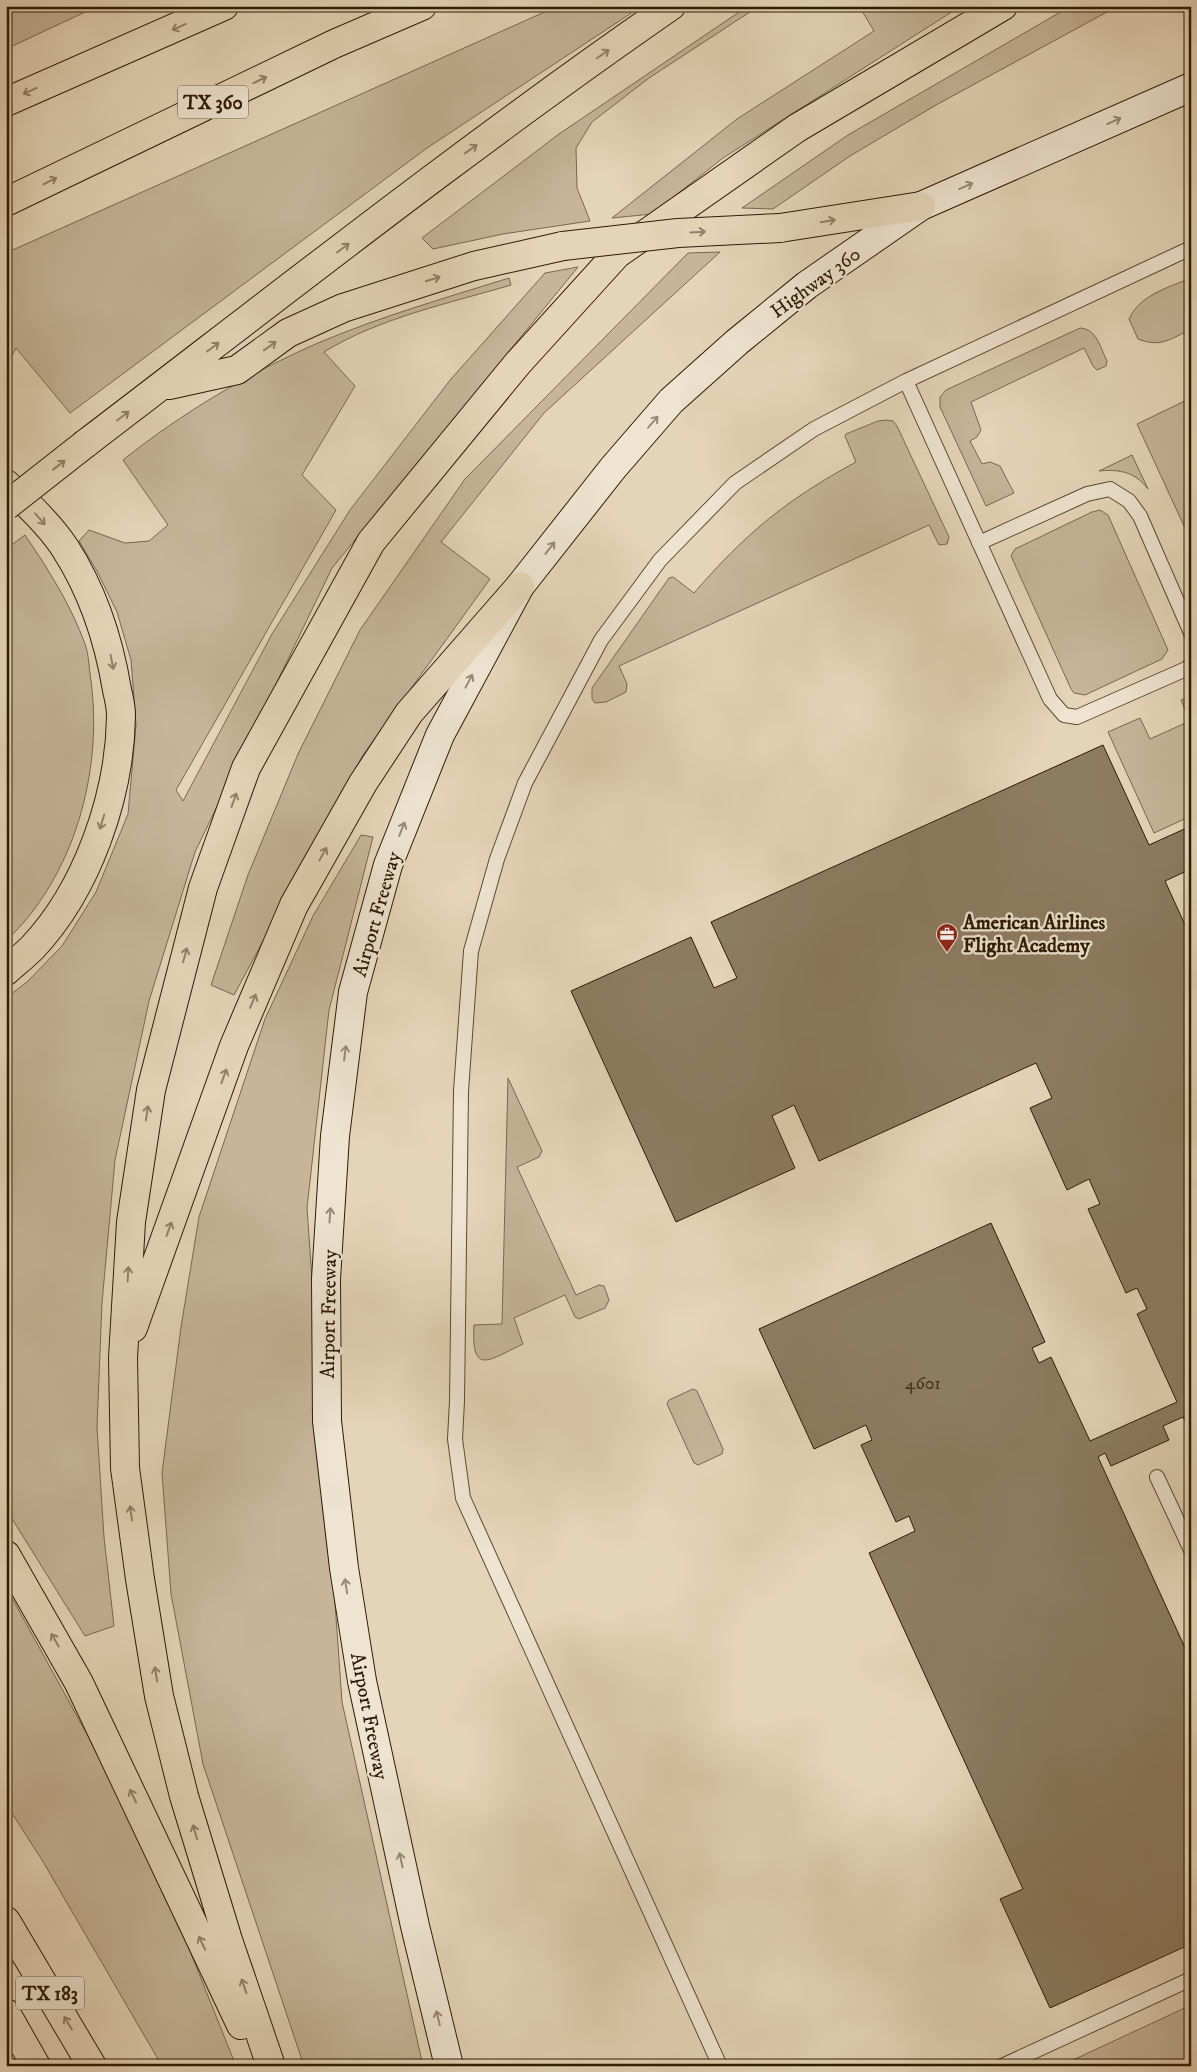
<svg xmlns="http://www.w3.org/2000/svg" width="1197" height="2072" font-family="'IM FELL DW Pica',serif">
<rect width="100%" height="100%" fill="#e5d5b8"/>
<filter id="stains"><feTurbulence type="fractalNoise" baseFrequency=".004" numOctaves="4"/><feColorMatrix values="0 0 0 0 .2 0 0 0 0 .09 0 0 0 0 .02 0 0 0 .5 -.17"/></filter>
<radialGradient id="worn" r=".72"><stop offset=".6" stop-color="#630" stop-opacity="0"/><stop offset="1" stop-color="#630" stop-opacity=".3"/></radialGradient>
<path fill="#c6b599" stroke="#79684e" d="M6,6H98L6,49Z
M558,6H642L427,148L70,413L16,348L6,367V253Z
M748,6H759L649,78L592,122L576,148L577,188L590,221L503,234L433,249L422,238L559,134Z
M859,6H961L723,158L652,214L612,218L737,119L874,31Z
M1071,6H1118L936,105L850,156L773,209L742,208L848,135Z
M720,252L544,413L441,542L490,579L363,755L234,995L211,985L248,875L298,754L360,630L465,479L688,253Z
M578,267L332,568L195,852L149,1001L115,1160L102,1303L97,1427L104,1537L114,1626L85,1636L6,1509V998L27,982L62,946L96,892L128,814L136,725L131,660L117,612L97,571L79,541L89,530L125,543L149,541L168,525L123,460C182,413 249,373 318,343C379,317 445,298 509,278L511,285C450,303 379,318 324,352L355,386L302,475L336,510L176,790L183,801L272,634L350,510L451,379L545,273Z
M1191,278V329C1171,339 1160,348 1138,339L1129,319C1140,295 1167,288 1191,278Z
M1080,328C1097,329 1100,347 1107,361L1106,366L1097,370L1093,366L1084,348L971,402L981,430L977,437L970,441L982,464L990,462L1000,466L1014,493L986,506L940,407V397L946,390Z
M1191,398V541L1137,424Z
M886,420L893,421L897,426L949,537L947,544L939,545L929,525L619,666L627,684L626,692L606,702L595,703L592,699V688L669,578L673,577L694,593C746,533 786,500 856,462L845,436L846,434L878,421Z
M1132,455L1148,489C1135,472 1120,469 1099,471Z
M1100,510L1108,515L1168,650L1162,659L1085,695L1074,693L1071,689L1011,556L1015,549L1092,512Z
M25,535C48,569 71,605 85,644C89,655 89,669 91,681C103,772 74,877 6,941V549Z
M1191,696V816L1154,833L1108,732L1140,718L1150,739L1190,721L1181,700Z
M361,835L373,837L329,1010L307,1208L342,1702L423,2066H304L203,1764L171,1594L162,1473L181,1327L199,1217L265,1019L313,916Z
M508,1078L542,1151L539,1157L517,1167L576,1295L599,1285L604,1286L609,1300L605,1308L579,1319L575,1317L565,1295L514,1318L523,1344C489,1360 471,1377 474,1325L502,1324Z
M693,1389L697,1391L723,1449L722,1454L698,1465L694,1463L667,1404L669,1400Z
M6,1587L89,1738L170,1901L236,2066H162L42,1860L6,1804Z
M1189,2006L1191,2010V2066H1060Z"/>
<path fill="#8c7c61" stroke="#2c1b03" d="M1103,745L1149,845L1191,826V869L1165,881L1191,938V1433L1183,1417L1163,1426L1169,1440L1111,1466L1105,1453L1098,1457L1191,1661V1944L1050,2008L1000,1899L1023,1889L869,1553L915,1531L909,1516L896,1522L861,1445L872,1440L866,1425L814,1449L759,1329L991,1223L1045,1342L1032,1348L1039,1363L1051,1357L1090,1441L1177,1402L1137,1314L1147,1309L1137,1288L1126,1293L1088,1209L1100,1204L1089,1179L1067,1190L1030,1108L1052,1098L1036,1063L819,1161L794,1105L772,1116L795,1168L676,1222L571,991L691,937L714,988L737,978L711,922Z"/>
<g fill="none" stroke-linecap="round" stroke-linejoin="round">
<g stroke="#5a4a30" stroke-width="16">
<path id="service" d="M906,381L1050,699L1064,715L1077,717L1186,669L1191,665
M979,543L1087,494L1110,489L1129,501L1140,516L1191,633
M1157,1477L1191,1550
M720,2066L463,1498L455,1439L457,1401L461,1091L471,951L497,859L525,783L601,640L660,560L735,483L814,429L906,381L1191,248
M1002,2066L1191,1979"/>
</g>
<g stroke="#2c1b03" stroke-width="30">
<path id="secondary" d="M449,2066L415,1926L362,1681L344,1568L327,1421L326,1279L335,1136L353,992L388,865L440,735L520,586L613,468L671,401L737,342L807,285L921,206L1191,87"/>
</g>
<g stroke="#2c1b03" stroke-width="30">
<path id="motorway" d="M6,102L224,6
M6,202L334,44L422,6
M780,228L921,206
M169,385L237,370L288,333L343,308L474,266L563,246
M85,444C279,296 470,145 671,6
M6,484C27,503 50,525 65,548C92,590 109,641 117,690C119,698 121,707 121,716C120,796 87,890 32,948C24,956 15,963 6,971
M133,1328L234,1046L294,905L363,783L409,713L520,586
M6,1555L79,1683L241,2025
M6,1921L92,2066
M6,2013L36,2066
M271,2066L228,1940L184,1796L159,1696L140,1579L125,1468L123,1358L131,1222L151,1090L203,888L246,768L371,542L518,363L617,254L797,128L1003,6"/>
</g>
<use href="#service" stroke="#eee4d1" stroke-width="14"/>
<use href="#secondary" stroke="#eee4d1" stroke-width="28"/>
<use href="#motorway" stroke="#e5d5b8" stroke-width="28"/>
<g stroke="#2c1b03" stroke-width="30" stroke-linecap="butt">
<path id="motorway-bridge" d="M563,246L678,233L780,228
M6,506L85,444"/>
</g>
<use href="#motorway-bridge" stroke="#e5d5b8" stroke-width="28"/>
</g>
<defs><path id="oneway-shaft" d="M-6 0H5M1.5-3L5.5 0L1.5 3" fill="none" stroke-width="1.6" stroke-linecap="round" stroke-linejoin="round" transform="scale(1.25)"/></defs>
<g stroke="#928167">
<use href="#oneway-shaft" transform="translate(179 27) rotate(156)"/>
<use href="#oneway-shaft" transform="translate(603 54) rotate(-35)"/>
<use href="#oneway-shaft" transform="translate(260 80) rotate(-26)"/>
<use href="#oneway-shaft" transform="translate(30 91) rotate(156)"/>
<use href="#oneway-shaft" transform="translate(471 149) rotate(-36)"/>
<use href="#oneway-shaft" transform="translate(50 181) rotate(-26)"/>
<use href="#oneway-shaft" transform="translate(828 221) rotate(-9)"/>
<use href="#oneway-shaft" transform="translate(698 232) rotate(-3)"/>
<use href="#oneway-shaft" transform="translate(343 248) rotate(-37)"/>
<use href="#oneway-shaft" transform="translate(433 279) rotate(-17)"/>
<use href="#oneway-shaft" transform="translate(270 346) rotate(-36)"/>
<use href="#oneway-shaft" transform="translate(213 347) rotate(-37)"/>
<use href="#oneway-shaft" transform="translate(123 416) rotate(-37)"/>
<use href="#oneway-shaft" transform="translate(59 465) rotate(-38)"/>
<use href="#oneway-shaft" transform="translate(40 519) rotate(49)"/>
<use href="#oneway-shaft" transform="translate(112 662) rotate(79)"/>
<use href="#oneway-shaft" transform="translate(234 800) rotate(-70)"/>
<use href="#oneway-shaft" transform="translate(102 822) rotate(107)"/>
<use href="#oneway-shaft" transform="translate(323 854) rotate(-61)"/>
<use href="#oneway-shaft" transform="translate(185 955) rotate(-75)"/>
<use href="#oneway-shaft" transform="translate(253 1001) rotate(-67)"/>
<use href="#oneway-shaft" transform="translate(224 1076) rotate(-70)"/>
<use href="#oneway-shaft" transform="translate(147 1113) rotate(-81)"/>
<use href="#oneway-shaft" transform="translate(169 1229) rotate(-70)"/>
<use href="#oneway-shaft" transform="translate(128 1274) rotate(-87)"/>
<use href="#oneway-shaft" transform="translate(131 1513) rotate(-98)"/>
<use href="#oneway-shaft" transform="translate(55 1640) rotate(-120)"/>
<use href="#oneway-shaft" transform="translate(156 1674) rotate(-99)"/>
<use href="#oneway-shaft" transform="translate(133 1796) rotate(-115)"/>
<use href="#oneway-shaft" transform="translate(195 1832) rotate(-107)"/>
<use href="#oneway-shaft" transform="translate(202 1943) rotate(-115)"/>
<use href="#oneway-shaft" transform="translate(244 1986) rotate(-109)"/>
<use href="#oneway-shaft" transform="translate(68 2023) rotate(-121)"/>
</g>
<g stroke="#978a74">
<use href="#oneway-shaft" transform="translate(1114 121) rotate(-24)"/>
<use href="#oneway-shaft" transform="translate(966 186) rotate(-24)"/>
<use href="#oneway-shaft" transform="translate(653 422) rotate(-49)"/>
<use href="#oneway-shaft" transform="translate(550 548) rotate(-52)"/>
<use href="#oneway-shaft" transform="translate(469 681) rotate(-62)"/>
<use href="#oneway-shaft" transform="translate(402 829) rotate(-68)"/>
<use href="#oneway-shaft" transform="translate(345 1053) rotate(-83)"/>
<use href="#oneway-shaft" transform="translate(330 1215) rotate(-86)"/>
<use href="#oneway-shaft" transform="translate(346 1586) rotate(-99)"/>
<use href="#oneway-shaft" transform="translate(401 1860) rotate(-102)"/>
<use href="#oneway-shaft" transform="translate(438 2018) rotate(-104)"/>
</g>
<defs>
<g id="office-pin" transform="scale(1.125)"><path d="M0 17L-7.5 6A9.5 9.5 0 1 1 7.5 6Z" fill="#8f2418" stroke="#eee4d1"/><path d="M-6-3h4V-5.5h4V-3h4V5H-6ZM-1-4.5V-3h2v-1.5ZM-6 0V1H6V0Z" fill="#fff"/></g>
</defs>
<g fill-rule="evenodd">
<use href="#office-pin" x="947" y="934"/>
</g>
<g text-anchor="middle" stroke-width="4.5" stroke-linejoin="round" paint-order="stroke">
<g font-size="18" fill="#44331a">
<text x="923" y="1389">4601</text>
</g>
<g fill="#eee4d1" stroke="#665741" stroke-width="1">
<rect x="178" y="85.5" width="70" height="33" rx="4"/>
<rect x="16" y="1976.5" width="68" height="33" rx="4"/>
</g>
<g font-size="19" font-weight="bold" fill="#2c1b03">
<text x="213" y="109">TX 360</text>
<text x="50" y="2000">TX 183</text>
</g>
<g font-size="20" fill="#2c1b03" stroke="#eee4d1">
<text transform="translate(815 282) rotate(-36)" y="7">Highway 360</text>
<text transform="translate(376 914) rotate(-74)" y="7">Airport Freeway</text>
<text transform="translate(328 1314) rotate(-89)" y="7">Airport Freeway</text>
<text transform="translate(370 1716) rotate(79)" y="7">Airport Freeway</text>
</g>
<g font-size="20" font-weight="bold" fill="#2c1b03" stroke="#eee4d1" text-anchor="start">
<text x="963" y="929">American Airlines<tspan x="963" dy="23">Flight Academy</tspan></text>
</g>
</g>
<rect width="1197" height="2072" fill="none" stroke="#e5d5b8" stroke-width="25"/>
<rect x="8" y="8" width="1182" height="2057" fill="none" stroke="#2c1b03" stroke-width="2.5"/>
<rect x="12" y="12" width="1172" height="2047" fill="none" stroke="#2c1b03"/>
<rect width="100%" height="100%" filter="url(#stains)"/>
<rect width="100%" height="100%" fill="url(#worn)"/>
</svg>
